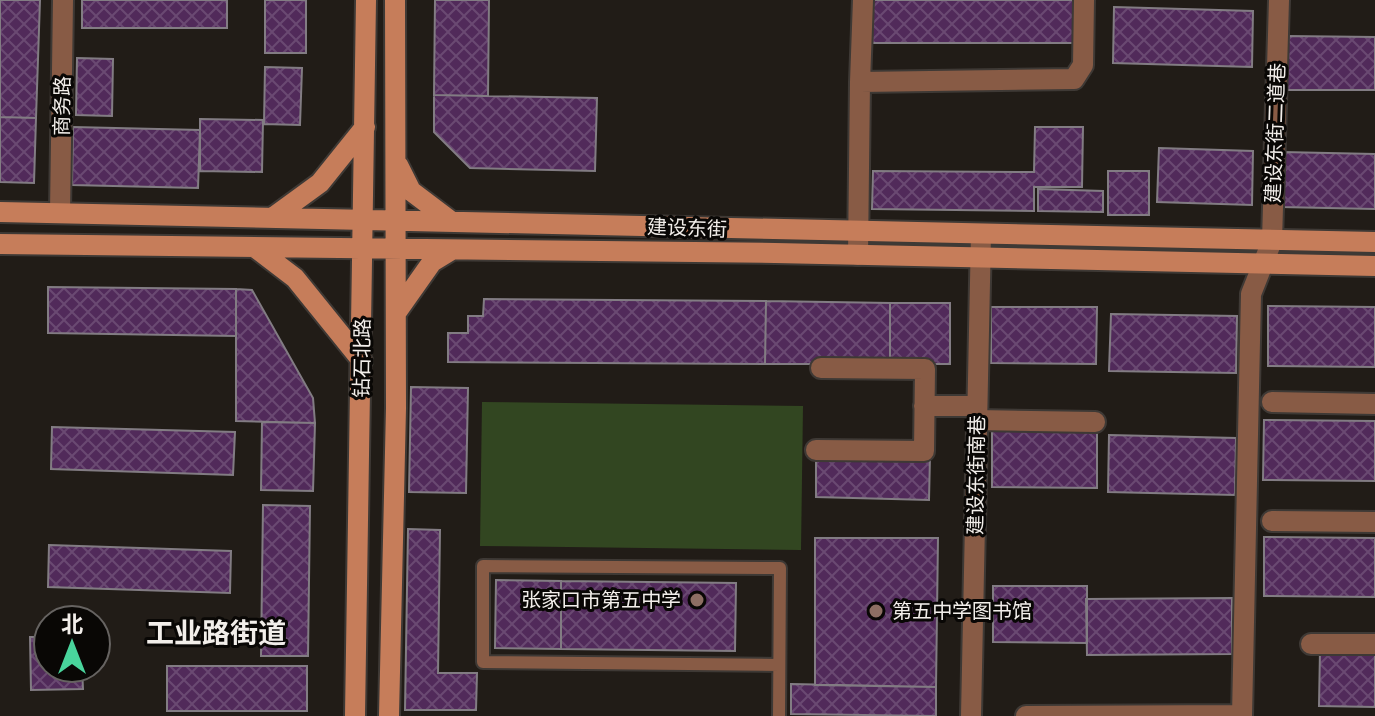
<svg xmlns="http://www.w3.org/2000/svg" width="1375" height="716" font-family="Helvetica,'Noto Sans SC',sans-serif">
<defs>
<pattern id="building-cross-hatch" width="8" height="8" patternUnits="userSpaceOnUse" patternTransform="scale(2)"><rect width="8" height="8" fill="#512a5a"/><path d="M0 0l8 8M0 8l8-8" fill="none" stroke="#6a4972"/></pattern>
</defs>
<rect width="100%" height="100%" fill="#211c17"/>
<path fill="#324621" d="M482,402L803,406L801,550L480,546Z"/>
<path fill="url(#building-cross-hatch)" stroke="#827c83" stroke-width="2" d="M0,0H40L36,118L0,117Z
M82,0H227V28H82Z
M265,0H306V53H265Z
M435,0H489L488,96L434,95Z
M871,0H1074V43H870Z
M1114,7L1253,11L1252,67L1113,63Z
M1287,36L1375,37V90H1287Z
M77,58L113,59L112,116L76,115Z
M265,67L302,68L300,125L264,124Z
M434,95L597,98L595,171L470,168L434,132Z
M0,117L36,118L34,183L0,182Z
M200,119L263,120L262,172L200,171Z
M73,127L200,130L198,188L72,185Z
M1035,127H1083L1082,187H1034V211L872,209L873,171L1034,172Z
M1159,148L1253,151L1252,205L1157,202Z
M1282,152L1375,154V209L1281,207Z
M1108,171H1149V215H1108Z
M1038,189L1103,191V212L1038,211Z
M48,287L236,289V336L48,333Z
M236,289L252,290L313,398L315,423L236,421Z
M484,299L766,301L765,364L448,362V333H468V316H483Z
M766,301L890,303V364H765Z
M890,303H950V364H890Z
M1268,306L1375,307V367L1268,366Z
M991,307H1097L1096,364L991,363Z
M1111,314L1237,316L1236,373L1109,371Z
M411,387L468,388L466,493L409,492Z
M1264,420L1375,421V481L1263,480Z
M262,422L315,423L313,491L261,490Z
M52,427L235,432L233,475L51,469Z
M992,431H1097V488L992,487Z
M1109,435L1236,438L1235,495L1108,492Z
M816,453L930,456L929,500L816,497Z
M263,505L310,506L308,656H261Z
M408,529L440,530L438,673H477L476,710H405Z
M1264,537L1375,538V597L1264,596Z
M815,538H938L936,687L815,685Z
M49,545L231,551L230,593L48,587Z
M496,580L561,581V649L495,648Z
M561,581L736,583L735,651L561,649Z
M993,586H1087V643L993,642Z
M1232,598V654L1087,655L1086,599Z
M30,637H48V668H82L83,689L31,690Z
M1320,650L1375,652V707L1319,706Z
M167,666H307V711H167Z
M791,684L936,687V716L791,714Z"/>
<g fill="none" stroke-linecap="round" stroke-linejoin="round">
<g stroke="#3e3935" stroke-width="16">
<path id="service" d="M779,716L780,568L483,566V662L779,665"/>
</g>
<g stroke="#3e3935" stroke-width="24">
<path id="minor" d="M860,82L863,0
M858,255L860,82L1074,79L1083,65L1084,0
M1272,402L1375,404
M924,406H977
M977,420L1095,422
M816,450L924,451L925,369L821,368
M1272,521L1375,522
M1311,644H1375
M971,716L981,234
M1026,716L1242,715
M1242,716L1251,294L1272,241L1279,0"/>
</g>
<g stroke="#3e3935" stroke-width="24">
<path id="tertiary" d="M60,213L63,0"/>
</g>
<g stroke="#3e3935" stroke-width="24">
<path id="secondary" d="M398,165L411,191L452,222
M0,212L1375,242
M272,218L320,183L365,127
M0,244L775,253L1375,266
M257,249L295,278L362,361
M396,313L432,262L450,251
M355,716L366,0
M389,716L396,408L395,0"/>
</g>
<use href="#service" stroke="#885b45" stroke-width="12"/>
<use href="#minor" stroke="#885b45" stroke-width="20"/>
<use href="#tertiary" stroke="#885b45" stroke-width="20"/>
<use href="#secondary" stroke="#c67d5a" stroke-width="20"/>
</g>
<g fill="#8d6e63" stroke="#090705" stroke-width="3">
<circle cx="697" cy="600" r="8"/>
<circle cx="876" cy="611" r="8"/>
</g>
<g text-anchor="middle" stroke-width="6" stroke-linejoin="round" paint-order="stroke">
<g font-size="20" fill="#f2eeea" stroke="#090705">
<text transform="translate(62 106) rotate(-89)" y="7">商务路</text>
<text transform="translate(1275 133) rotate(-88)" y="7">建设东街二道巷</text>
<text transform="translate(687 228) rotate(2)" y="7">建设东街</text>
<text transform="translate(362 358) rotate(-89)" y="7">钻石北路</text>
<text transform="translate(976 475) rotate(-89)" y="7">建设东街南巷</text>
</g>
<g font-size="20" fill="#f2eeea" stroke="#090705" text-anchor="end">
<text x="681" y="607">张家口市第五中学</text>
<text x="892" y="618" text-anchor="start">第五中学图书馆</text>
</g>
<g font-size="28" font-weight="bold" fill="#f2eeea" stroke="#090705">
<text x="216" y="643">工业路街道</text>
</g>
</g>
<g transform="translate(72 644)"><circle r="38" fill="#090705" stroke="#666361" stroke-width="2"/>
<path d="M0-6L14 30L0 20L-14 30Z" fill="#49d49c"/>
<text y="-12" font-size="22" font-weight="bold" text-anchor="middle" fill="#f2eeea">北</text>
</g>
</svg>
